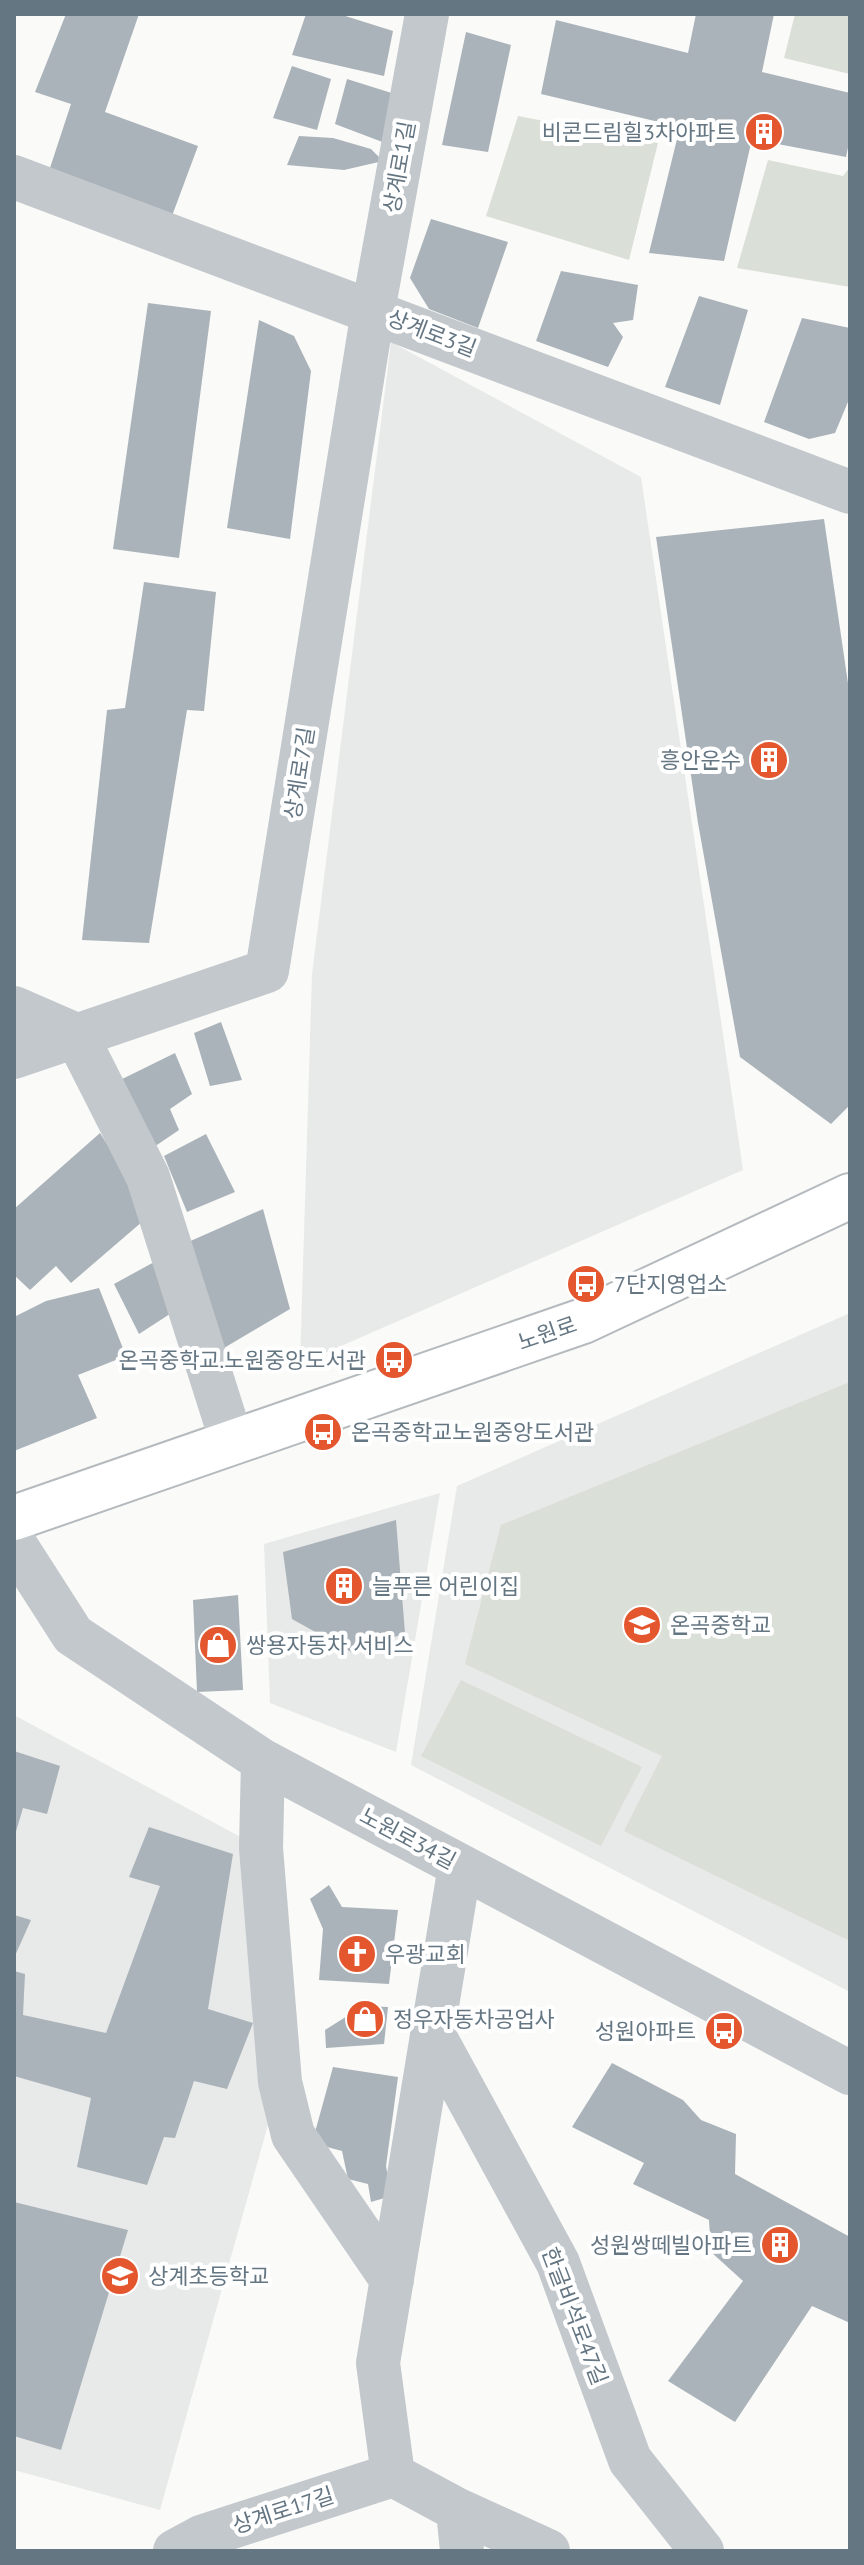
<svg xmlns="http://www.w3.org/2000/svg" width="864" height="2565" font-family="'PT Sans','Noto Sans KR',sans-serif">
<rect width="100%" height="100%" fill="#fafaf8"/>
<path fill="#e8e9e9" d="M391,342L641,477L743,1170L300,1364L312,974Z
M850,1313V1992L411,1765L457,1486Z
M440,1493L396,1752L270,1703L264,1544Z
M14,1715L261,1848L280,2082L160,2510L14,2470Z"/>
<path fill="#dadfd7" d="M795,14H850V74L784,58Z
M518,116L658,143L629,260L486,216Z
M768,160L843,176L850,167V287L737,268Z
M850,1382V1941L624,1831L662,1756L465,1664L501,1525Z
M461,1680L642,1767L601,1846L421,1756Z"/>
<path fill="#aab3b9" d="M66,14H139L105,112L198,146L169,224L46,180L71,104L35,92Z
M306,14H339L393,31L384,76L292,55Z
M696,14H774L762,72L850,93V138L846,157L752,139L724,261L649,253L680,127L541,94L556,20L688,53Z
M466,32L511,45L488,152L442,145Z
M292,66L331,79L317,130L273,118Z
M347,79L398,95L385,143L335,124Z
M299,136L333,138L371,149L383,161L344,170L287,165Z
M431,219L508,242L478,328L429,309L410,278Z
M561,271L638,285L633,320L613,323L623,337L608,367L536,341Z
M699,296L748,310L720,405L665,387Z
M148,303L211,311L179,558L113,549Z
M802,318L850,328V397L835,433L809,439L764,422Z
M259,320L294,336L311,371L290,539L227,528Z
M824,519L850,697V1105L831,1124L740,1057L698,823L656,537Z
M144,582L216,592L204,711L187,710L149,943L82,940L107,710L125,708Z
M221,1022L242,1080L210,1086L194,1033Z
M175,1053L192,1094L170,1109L179,1130L148,1151L112,1084Z
M100,1133L119,1163L143,1221L71,1283L56,1266L30,1290L14,1275V1209Z
M206,1134L235,1192L187,1212L164,1156Z
M263,1209L290,1309L224,1348L186,1243Z
M156,1261L176,1310L139,1334L114,1284Z
M99,1288L126,1356L78,1375L97,1418L14,1451V1317L46,1301Z
M396,1520L405,1633L353,1653L292,1619L283,1552Z
M238,1595L243,1690L197,1692L193,1600Z
M14,1751L60,1766L47,1814L23,1808L15,1835Z
M149,1827L233,1854L208,2009L253,2023L227,2089L194,2081L175,2138L164,2137L147,2185L77,2167L91,2098L14,2076V1971L25,1974L23,2015L106,2033L160,1886L129,1877Z
M329,1885L342,1907L398,1910L389,1984L319,1980L323,1929L310,1899Z
M14,1915L31,1920L14,1958Z
M363,2006L388,2007L384,2044L326,2048L325,2030Z
M612,2063L683,2100L701,2120L736,2134L735,2174L850,2237V2323L812,2306L735,2422L668,2381L743,2281L711,2252L709,2220L633,2184L644,2163L572,2127Z
M333,2067L398,2077L386,2166L391,2196L371,2202L368,2184L348,2179L342,2151L312,2143Z
M14,2202L128,2230L61,2450L14,2436Z"/>
<g fill="none" stroke-linecap="round" stroke-linejoin="round">
<g stroke="#b5babe" stroke-width="48">
<path id="major" d="M14,1518L583,1321L850,1196"/>
</g>
<path stroke="#c3c8cc" stroke-width="44" d="M14,177L850,492
M14,1008L76,1035L148,1177L232,1442
M14,1057L267,971L373,311L427,14
M14,1543L73,1635L263,1761L850,2073
M263,1761L261,1848L280,2082L293,2135L392,2280
M432,2032L558,2263L630,2460L702,2551
M393,2475L378,2363L460,1866
M393,2475L458,2510L548,2551
M458,2510L462,2551
M175,2551L201,2537L393,2475"/>
<use href="#major" stroke="#fff" stroke-width="44"/>
</g>
<defs>
<g id="building-disc" transform="scale(2)"><circle r="9.5" fill="#e4572e" stroke="#fff"/><path d="M-4-6H4V6H1V3H-1V6H-4ZM-2.5-4.3h1.7v1.8h-1.7ZM.8-4.3h1.7v1.8H.8ZM-2.5-1h1.7V.8h-1.7ZM.8-1h1.7V.8H.8Z" fill="#fff"/></g>
<g id="bus-disc" transform="scale(2)"><circle r="9.5" fill="#e4572e" stroke="#fff"/><path d="M-5-6H5V4H4V6H2V4H-2V6H-4V4H-5ZM-3.5-4V0h7V-4ZM-3.5 1.2v1.5H-2V1.2ZM2 1.2v1.5H3.5V1.2Z" fill="#fff"/></g>
<g id="school-disc" transform="scale(2)"><circle r="9.5" fill="#e4572e" stroke="#fff"/><path d="M0-5L7-2L0 1L-7-2ZM-4 1L0 2.5L4 1V4Q0 6-4 4Z" fill="#fff"/></g>
<g id="shop-disc" transform="scale(2)"><circle r="9.5" fill="#e4572e" stroke="#fff"/><path d="M-5-2.5h2.3a2.7 3.5 0 0 1 5.4 0H5L5.5 6h-11ZM-1.5-2.5h3a1.5 2.3 0 0 0-3 0Z" fill="#fff"/></g>
<g id="church-disc" transform="scale(2)"><circle r="9.5" fill="#e4572e" stroke="#fff"/><path d="M-1.2-6h2.4v3.5h3.3v2.4h-3.3V6h-2.4V-.1h-3.3v-2.4h3.3Z" fill="#fff"/></g>
</defs>
<g fill-rule="evenodd">
<use href="#building-disc" x="764" y="132"/>
<use href="#building-disc" x="769" y="760"/>
<use href="#bus-disc" x="586" y="1284"/>
<use href="#bus-disc" x="394" y="1360"/>
<use href="#bus-disc" x="323" y="1432"/>
<use href="#building-disc" x="344" y="1586"/>
<use href="#school-disc" x="642" y="1625"/>
<use href="#shop-disc" x="218" y="1645"/>
<use href="#church-disc" x="357" y="1954"/>
<use href="#shop-disc" x="365" y="2019"/>
<use href="#bus-disc" x="724" y="2031"/>
<use href="#building-disc" x="780" y="2245"/>
<use href="#school-disc" x="120" y="2276"/>
</g>
<g text-anchor="middle" stroke-width="8" stroke-linejoin="round" paint-order="stroke">
<g font-size="22" fill="#657683" stroke="#fff" text-anchor="start">
<text x="736" y="140" text-anchor="end">비콘드림힐3차아파트</text>
<text x="741" y="768" text-anchor="end">흥안운수</text>
<text x="614" y="1292">7단지영업소</text>
<text x="366" y="1368" text-anchor="end">온곡중학교.노원중앙도서관</text>
<text x="351" y="1440">온곡중학교노원중앙도서관</text>
<text x="372" y="1594">늘푸른 어린이집</text>
<text x="670" y="1633">온곡중학교</text>
<text x="246" y="1653">쌍용자동차 서비스</text>
<text x="385" y="1962">우광교회</text>
<text x="393" y="2027">정우자동차공업사</text>
<text x="696" y="2039" text-anchor="end">성원아파트</text>
<text x="752" y="2253" text-anchor="end">성원쌍떼빌아파트</text>
<text x="148" y="2284">상계초등학교</text>
</g>
<g font-size="22" fill="#657683" stroke="#fff">
<text transform="translate(399 167) rotate(-80)" y="8">상계로1길</text>
<text transform="translate(432 333) rotate(21)" y="8">상계로3길</text>
<text transform="translate(299 773) rotate(-81)" y="8">상계로7길</text>
<text transform="translate(547 1333) rotate(-19)" y="8">노원로</text>
<text transform="translate(408 1838) rotate(28)" y="8">노원로34길</text>
<text transform="translate(575 2316) rotate(69)" y="8">한글비석로47길</text>
<text transform="translate(283 2510) rotate(-18)" y="8">상계로17길</text>
</g>
</g>
<rect width="864" height="2565" fill="none" stroke="#657683" stroke-width="32"/>
</svg>
